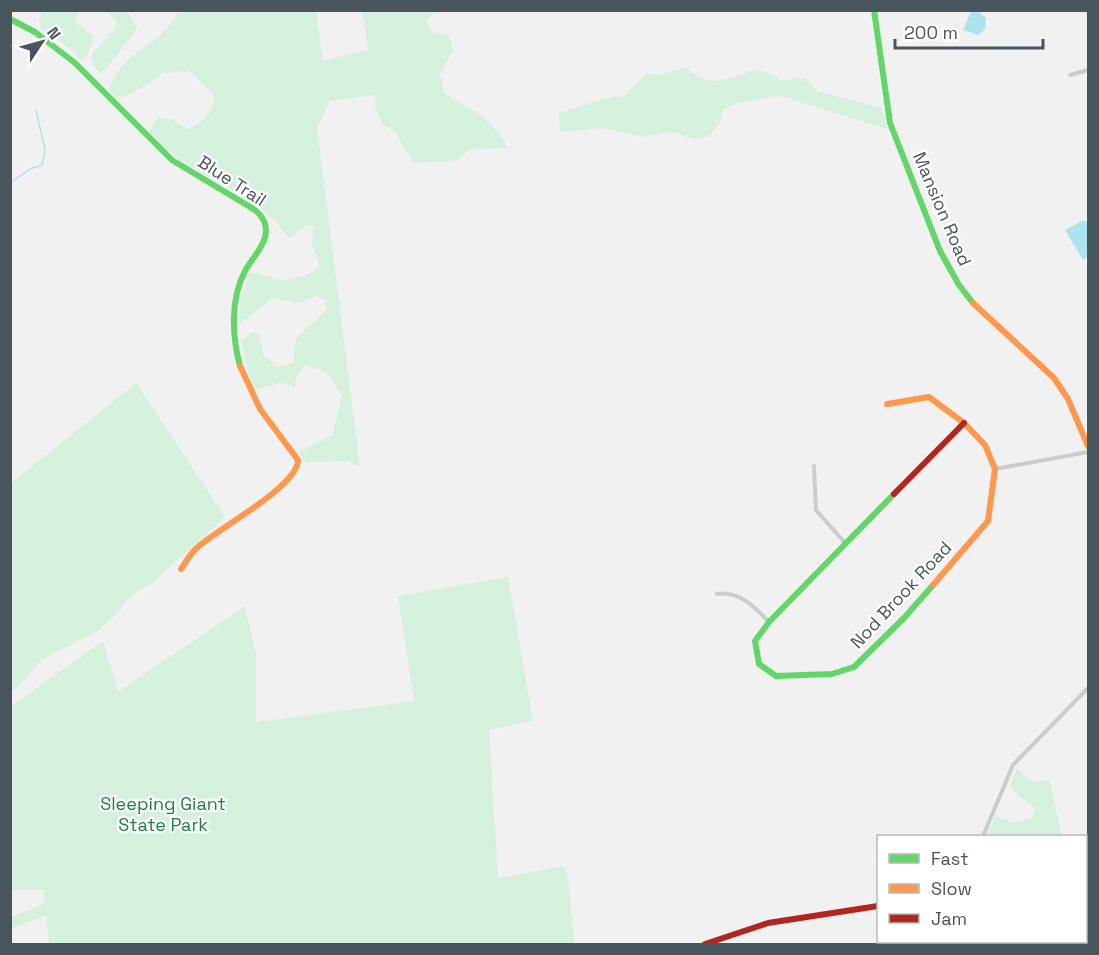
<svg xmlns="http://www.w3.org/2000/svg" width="1099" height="955" font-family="'Space Grotesk',sans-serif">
<rect width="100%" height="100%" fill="#f2f1f1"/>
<path fill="#d6f0de" d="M42,11H79L75,22L94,37L85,59L81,60L72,50L41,29L39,20Z
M106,11H127L138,27L102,74C74,52 110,47 117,22Z
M179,11H316L323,61L368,50L362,11H436L426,21L433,33L448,34L453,50L440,74L445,94C469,107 497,121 507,148L471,149L456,161L414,163L394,131L382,124L376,111L375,95L330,101L317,127L360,467L348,461L305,462L299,452L332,435L342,395L326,372L306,365L296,378L295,388L282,382L253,391L241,341L253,332L259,333L263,354L277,367L293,363L296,338L327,310L326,301L315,296L298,303L273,298L241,323L239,321L240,300L250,273C262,273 268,277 279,279C289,282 314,274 320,266L312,246L313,226L308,224L289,239C262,193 184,174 148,132L158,117L173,120L187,129C203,123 211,114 215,97L190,71L164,73L129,95L115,99L109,89C123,49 160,48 179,11Z
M685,67C691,71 699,78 705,79C736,88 748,55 781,80L804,78L818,91L882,108L887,129L781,96L738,103L724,109L719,124L709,136L693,139L673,132L641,137L606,128L560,132L559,113L606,98L624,96L647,74L661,75Z
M136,383L225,517L151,584L131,596L115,616L99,630L43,659L11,693V483Z
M508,577L533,721L489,730L498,878L564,866L569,884L574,944H49L46,915L11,929V917L45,903L43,890H11V706L103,641L118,692L245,606L256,654V722L414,701L398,596Z
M1017,768C1028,778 1034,786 1049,779L1062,836H987L995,816L1015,823L1033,817L1034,807L1017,795L1010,785Z"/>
<path fill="#ace4ed" d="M971,11H978L986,18L985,29L978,35L963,30Z
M1082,221H1088V257L1083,260L1065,230Z"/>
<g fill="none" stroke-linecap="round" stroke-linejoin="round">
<path stroke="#ace4ed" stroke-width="1.5" d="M10,183L30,169L42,165L45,150L36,110"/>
<path stroke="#c9cccd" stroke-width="4" d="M1070,75L1088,70
M814,466L816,510L846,544
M995,469L1088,452
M717,594C738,590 755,607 769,622
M983,836L1013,765L1088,688"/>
<path stroke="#63d668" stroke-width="6" d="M874,10L890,123L940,251L959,285L973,303
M10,19L35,32L75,63L172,160L255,210C261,215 266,221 266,230C266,245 252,258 245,271C230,300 232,336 240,366
M894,494L769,622L755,641L759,664L776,676L832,674L854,667L904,618L933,585
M1086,939H1088
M1057,944L1074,942"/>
<path stroke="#ff974d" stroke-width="6" d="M973,303L1054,378L1068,399L1088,446
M887,404L929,397L964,423L985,445L995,469L988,521L933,585
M181,569C186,562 191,552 198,547C219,528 298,486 298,460L260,409L240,366"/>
<path stroke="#b3261e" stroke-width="6" d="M894,494L964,423
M1086,861L1088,860
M705,944L768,923L878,906"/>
</g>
<g text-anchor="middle" stroke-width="4.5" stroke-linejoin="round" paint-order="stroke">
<g font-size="18" fill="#48555d" stroke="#fff">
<text transform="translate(232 181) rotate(33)" y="6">Blue Trail</text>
<text transform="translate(942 209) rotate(67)" y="6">Mansion Road</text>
<text transform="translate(901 595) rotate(-47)" y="6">Nod Brook Road</text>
</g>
<g font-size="18" fill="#197f44" stroke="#fff">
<text x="163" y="810">Sleeping Giant<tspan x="163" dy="21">State Park</tspan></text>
</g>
</g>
<rect width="1099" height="955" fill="none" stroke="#48555d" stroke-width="24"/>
<rect x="877" y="835" width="210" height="108" fill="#ffffff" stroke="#b6bbbe" stroke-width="1.5"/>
<rect x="889" y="854" width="30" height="9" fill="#63d668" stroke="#b6bbbe" stroke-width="1.5"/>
<text x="931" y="865" font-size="18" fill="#48555d">Fast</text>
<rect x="889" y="884" width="30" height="9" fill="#ff974d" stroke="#b6bbbe" stroke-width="1.5"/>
<text x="931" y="895" font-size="18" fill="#48555d">Slow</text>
<rect x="889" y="914" width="30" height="9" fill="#b3261e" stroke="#b6bbbe" stroke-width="1.5"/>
<text x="931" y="925" font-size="18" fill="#48555d">Jam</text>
<g transform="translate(42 42) rotate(54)" stroke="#ffffff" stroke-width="4.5" paint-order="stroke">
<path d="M0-4.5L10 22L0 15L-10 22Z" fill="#48555d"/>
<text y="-9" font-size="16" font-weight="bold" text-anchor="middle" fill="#48555d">N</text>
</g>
<path d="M895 39v9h148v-9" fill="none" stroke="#48555d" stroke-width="3"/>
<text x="904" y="39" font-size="18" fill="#48555d" stroke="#ffffff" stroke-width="4.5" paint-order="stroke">200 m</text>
</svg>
